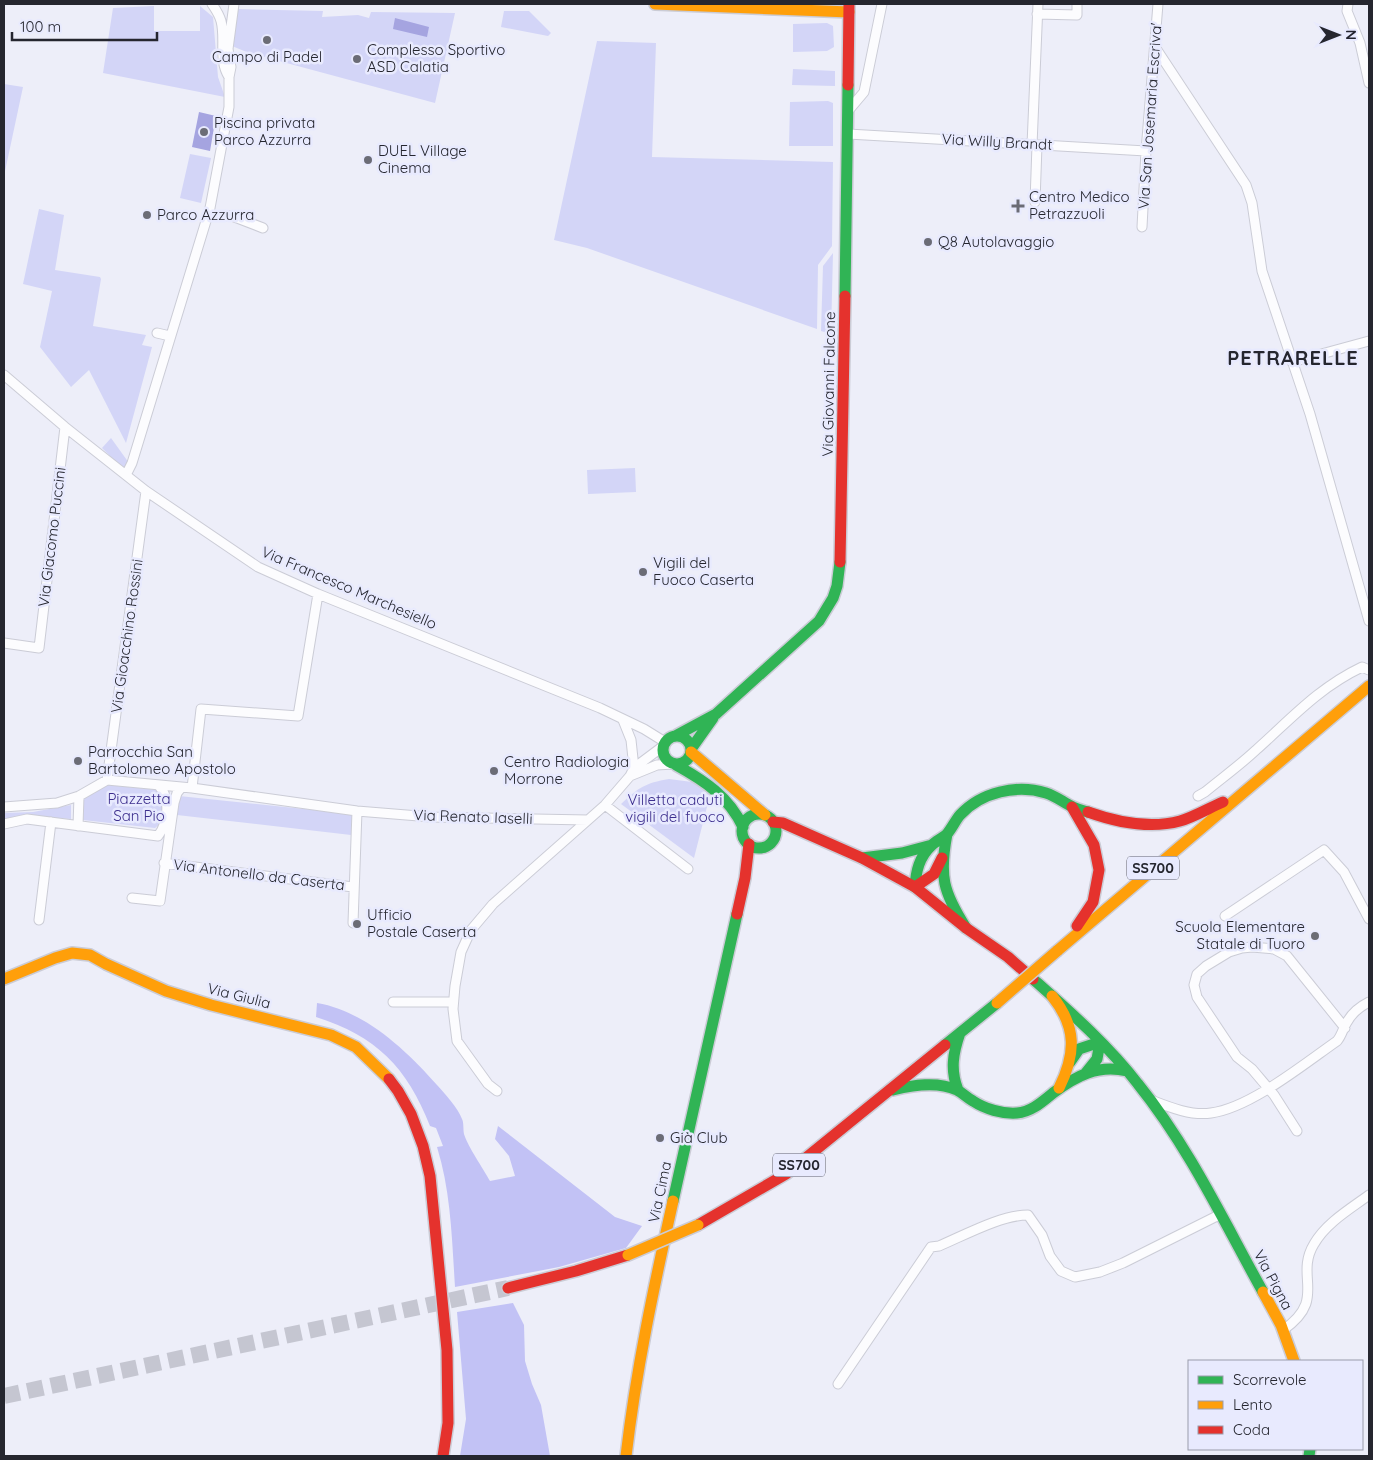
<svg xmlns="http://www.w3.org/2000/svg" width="1373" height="1460" font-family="Quicksand,sans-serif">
<rect width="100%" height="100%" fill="#edeef9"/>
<path fill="#d3d5f7" d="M154,6V31H200V6L213,17L218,77L225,97L103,73L113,8Z
M237,9L323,11L322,17L358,15L369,18L371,12L455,13L435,103L249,53L232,46Z
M504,11H529L551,33L548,36L501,27Z
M827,23L833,26L834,47L827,51L793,52V24Z
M597,41L656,43L652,157L833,162L832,246L818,265L817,329L587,248L554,240Z
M793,69L835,71V86L792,85Z
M4,84L23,87L4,176Z
M828,101L833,103V146H789L790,102Z
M190,154L211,158L201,203L180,198Z
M39,209L64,215L55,270L100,277L101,279L93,326L146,335L142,345L152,347L126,443L89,370L71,387L40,347L52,291L23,284Z
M833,253L831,334L821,331L823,266Z
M111,438L129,463L125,471L102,448Z
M635,468L636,492L588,494L587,470Z
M669,779L692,782L710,795L694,858L621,804C638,788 645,783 669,779Z
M107,785L159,790L164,800L162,822L155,828L83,820L84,799Z
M179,796L352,814L351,835L177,815Z
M71,805V819L26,816L4,820V813L33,812Z"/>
<path fill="#c2c2f5" d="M317,1003C365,1011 406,1050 437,1085C445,1094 458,1108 462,1119C464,1123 463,1129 464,1134C468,1147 483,1168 490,1181L515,1176L509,1156L495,1139L498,1126L615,1217L642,1226L626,1248L559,1267L455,1287C452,1240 451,1192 437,1147L443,1146L436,1128L430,1126C407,1067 376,1036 316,1017Z
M513,1303L524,1325L525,1361L532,1384L541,1405L550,1456H460L466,1419L457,1312Z"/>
<path fill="#a5a4e0" d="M395,18L429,27L427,37L393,29Z
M199,112L216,116L210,151L192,147Z"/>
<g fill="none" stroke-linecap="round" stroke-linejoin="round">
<path stroke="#c5c6d1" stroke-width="16" stroke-dasharray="16 8" stroke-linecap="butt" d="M4,1396L508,1288"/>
<g stroke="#cbccd6" stroke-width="11">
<path id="street" d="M212,4C216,10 219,14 221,21C226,40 218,60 229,77
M1348,4L1347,11L1360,43L1369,83
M1037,14L1077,15V4
M1155,47L1246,185L1252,203L1262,271L1310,414L1369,621
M848,111L864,92L882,4
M848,134L1146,151
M1032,145L1038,4
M1035,202L1037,145
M207,215L232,216L263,228
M1142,227L1146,151L1158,4
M157,333L170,336
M1292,362L1369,341
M4,375L65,427L146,491L258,567L318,594L600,708L644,729L665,742
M126,475L132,463L210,208L229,107V77L231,67L228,49L234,4
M4,643L39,648L65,427
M623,720L631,740L634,768
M630,776L657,765L673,764
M107,780L146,491
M192,788L201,709L298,716L318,594
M1198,796L1205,792C1222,778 1240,765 1256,750C1291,719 1318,688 1362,667L1369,670
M605,805L688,869
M4,807L57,803L79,796L107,780L192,788L357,811L431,817L588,820
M4,824L27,819L158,836
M78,826L79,796
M158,836C168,823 171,798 159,786
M164,863L353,887
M132,898L160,901L174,803L177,793L181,788
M1225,916L1324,850L1344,872L1369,919
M39,920L51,822
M353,923L357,811
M393,1002H453
M497,1091L488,1084L457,1041L453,1009L455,986L461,952L471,930L493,904L605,805L630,776L634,768L662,747
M1151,1100C1169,1107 1191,1116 1211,1113C1250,1108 1304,1064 1337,1041C1342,1035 1343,1028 1347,1022C1352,1013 1361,1006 1369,1002
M1297,1131L1274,1095L1252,1069L1237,1057L1197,997L1194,985L1197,974L1206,966L1229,952L1242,948L1252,947L1274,949L1287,956L1345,1028
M1283,1330C1328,1299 1294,1277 1314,1244C1326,1223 1350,1209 1369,1195
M838,1384L931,1247L939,1246C965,1235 1001,1215 1028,1215L1042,1235L1050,1256L1061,1271L1075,1277L1100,1272L1123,1263L1221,1214"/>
</g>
<g stroke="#cbccd6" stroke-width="14">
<path id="fast" d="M845,296L848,85
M677,735L716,714L819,621L833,598L837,586L840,562
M663 750a14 14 0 1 1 28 0a14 14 0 1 1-28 0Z
M691,749L713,718
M676,765C705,781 729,797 743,827
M742 831a17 17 0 1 1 34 0a17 17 0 1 1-34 0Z
M947,834C939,876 943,892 966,928
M862,858L902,853L932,845
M915,887C916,871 919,857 932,845C936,841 943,838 947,834C952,828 955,821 960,815C981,792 1017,784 1046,793C1056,796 1064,803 1073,807C1078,809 1083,811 1088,812
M1033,979C1069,1011 1108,1045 1138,1084C1189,1147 1224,1222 1263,1292
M945,1045L997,1003
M1070,1062L1079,1049L1100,1042L1097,1059L1085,1074
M893,1090C913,1085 937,1081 957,1090C963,1093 967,1098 973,1101C985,1109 1002,1114 1017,1113C1031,1112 1042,1102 1053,1093C1076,1076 1098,1064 1127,1071
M958,1090C950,1070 953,1053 960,1033
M673,1201L737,914
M1309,1456L1310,1449"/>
</g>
<g stroke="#cbccd6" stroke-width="14">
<path id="slow" d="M655,4L849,12
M691,752L765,815
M1057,951L1369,686
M4,979L55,958L72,953L90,955L106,964L166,991L211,1005L331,1035L356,1047L389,1079
M1052,996C1077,1027 1076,1054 1059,1088
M1263,1292L1281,1325L1294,1361
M626,1456C636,1370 654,1286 673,1201"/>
</g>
<g stroke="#cbccd6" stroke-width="14">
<path id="jam" d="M848,85L849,4
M840,562L845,296
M1072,807L1094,845L1099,870L1093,902L1077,926
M1088,812C1116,822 1150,829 1180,821C1194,817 1209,808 1223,802
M773,822L783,823L862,858L915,887L966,928L1008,957L1033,979
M915,887L934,874L942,858
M737,914L745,878L749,844
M389,1079L398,1091L411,1114L423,1146L430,1176L447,1350L448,1423L443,1456
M698,1225L786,1174L945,1045
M508,1288L576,1271L628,1255"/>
</g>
<use href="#street" stroke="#fcfcfe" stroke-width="9"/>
<use href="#fast" stroke="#30b455" stroke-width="11"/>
<use href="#slow" stroke="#ff9f0a" stroke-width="11"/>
<use href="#jam" stroke="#e5322d" stroke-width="11"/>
<g stroke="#cbccd6" stroke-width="14" stroke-linecap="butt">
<path id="slow-bridge" d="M997,1003L1057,951
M628,1255L698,1225"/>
</g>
<use href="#slow-bridge" stroke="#ff9f0a" stroke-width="11"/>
</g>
<g fill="#6b6c76" stroke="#e8eafe" stroke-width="2">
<circle cx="267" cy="40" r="5"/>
<circle cx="357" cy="59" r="5"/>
<circle cx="204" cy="132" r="5"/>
<circle cx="368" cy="160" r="5"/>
<path d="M1015.5 198.5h5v5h5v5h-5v5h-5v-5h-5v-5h5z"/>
<circle cx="147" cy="215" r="5"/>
<circle cx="928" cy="242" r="5"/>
<circle cx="643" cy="572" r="5"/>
<circle cx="78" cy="761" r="5"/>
<circle cx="494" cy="771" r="5"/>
<circle cx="357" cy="924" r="5"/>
<circle cx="1315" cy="936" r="5"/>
<circle cx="660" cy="1138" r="5"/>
</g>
<g text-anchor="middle" stroke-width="5" stroke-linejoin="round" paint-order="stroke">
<g fill="#e8eafe" stroke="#60616d" stroke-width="1">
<rect x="1127" y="856.5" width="52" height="23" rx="4"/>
<rect x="773" y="1153.5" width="52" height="23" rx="4"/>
</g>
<g font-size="14" font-weight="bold" fill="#25262f">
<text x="1153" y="873">SS700</text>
<text x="799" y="1170">SS700</text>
</g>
<g font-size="15" fill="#25262f" stroke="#e8eafe" text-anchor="start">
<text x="367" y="55">Complesso Sportivo<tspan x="367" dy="17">ASD Calatia</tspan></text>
<text x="267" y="62" text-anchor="middle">Campo di Padel</text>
<text x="214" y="128">Piscina privata<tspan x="214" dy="17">Parco Azzurra</tspan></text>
<text x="378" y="156">DUEL Village<tspan x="378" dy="17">Cinema</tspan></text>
<text x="1029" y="202">Centro Medico<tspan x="1029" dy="17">Petrazzuoli</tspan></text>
<text x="157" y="220">Parco Azzurra</text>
<text x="938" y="247">Q8 Autolavaggio</text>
<text x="653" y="568">Vigili del<tspan x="653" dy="17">Fuoco Caserta</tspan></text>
<text x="88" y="757">Parrocchia San<tspan x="88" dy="17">Bartolomeo Apostolo</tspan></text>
<text x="504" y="767">Centro Radiologia<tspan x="504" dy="17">Morrone</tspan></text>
<text x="367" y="920">Ufficio<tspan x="367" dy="17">Postale Caserta</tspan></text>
<text x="1305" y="932" text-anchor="end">Scuola Elementare<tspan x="1305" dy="17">Statale di Tuoro</tspan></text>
<text x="670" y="1143">Già Club</text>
</g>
<g font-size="15" fill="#25262f" stroke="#e8eafe">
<text transform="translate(1150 116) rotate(-86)" y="5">Via San Josemaria Escriva'</text>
<text transform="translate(997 142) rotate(3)" y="5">Via Willy Brandt</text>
<text transform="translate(829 384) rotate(-89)" y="5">Via Giovanni Falcone</text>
<text transform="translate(52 537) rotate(-83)" y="5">Via Giacomo Puccini</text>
<text transform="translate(349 588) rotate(23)" y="5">Via Francesco Marchesiello</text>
<text transform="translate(127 636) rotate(-82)" y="5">Via Gioacchino Rossini</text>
<text transform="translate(473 817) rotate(2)" y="5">Via Renato Iaselli</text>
<text transform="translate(259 875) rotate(7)" y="5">Via Antonello da Caserta</text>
<text transform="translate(239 996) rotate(14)" y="5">Via Giulia</text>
<text transform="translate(660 1192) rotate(-78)" y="5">Via Cima</text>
<text transform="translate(1273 1280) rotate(62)" y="5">Via Pigna</text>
</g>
<g font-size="15" fill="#3c2e8d" stroke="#e8eafe">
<text x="139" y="804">Piazzetta<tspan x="139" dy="17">San Pio</tspan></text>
<text x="675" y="805">Villetta caduti<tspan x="675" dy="17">vigili del fuoco</tspan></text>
</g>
<g font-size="20" font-weight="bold" letter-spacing="1" fill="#25262f" stroke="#e8eafe">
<text x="1293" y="365">PETRARELLE</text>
</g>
</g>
<rect width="1373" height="1460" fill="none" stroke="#25262f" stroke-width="10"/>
<rect x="1188" y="1360" width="175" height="90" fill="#e8eafe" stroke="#9a9cab"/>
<rect x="1198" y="1376" width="25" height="8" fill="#30b455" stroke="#9a9cab"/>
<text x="1233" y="1385" font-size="15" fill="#25262f">Scorrevole</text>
<rect x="1198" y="1401" width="25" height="8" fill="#ff9f0a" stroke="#9a9cab"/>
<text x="1233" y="1410" font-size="15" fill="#25262f">Lento</text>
<rect x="1198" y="1426" width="25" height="8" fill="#e5322d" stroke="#9a9cab"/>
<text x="1233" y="1435" font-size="15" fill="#25262f">Coda</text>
<g transform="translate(1338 35) rotate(90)" stroke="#e8eafe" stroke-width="4" paint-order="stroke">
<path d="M0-4L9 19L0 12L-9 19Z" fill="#25262f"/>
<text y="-8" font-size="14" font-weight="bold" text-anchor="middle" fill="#25262f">N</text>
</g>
<path d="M12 32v8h145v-8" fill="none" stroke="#25262f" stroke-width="2.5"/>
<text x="20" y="32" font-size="15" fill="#25262f" stroke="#e8eafe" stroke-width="4" paint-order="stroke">100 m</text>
</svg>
